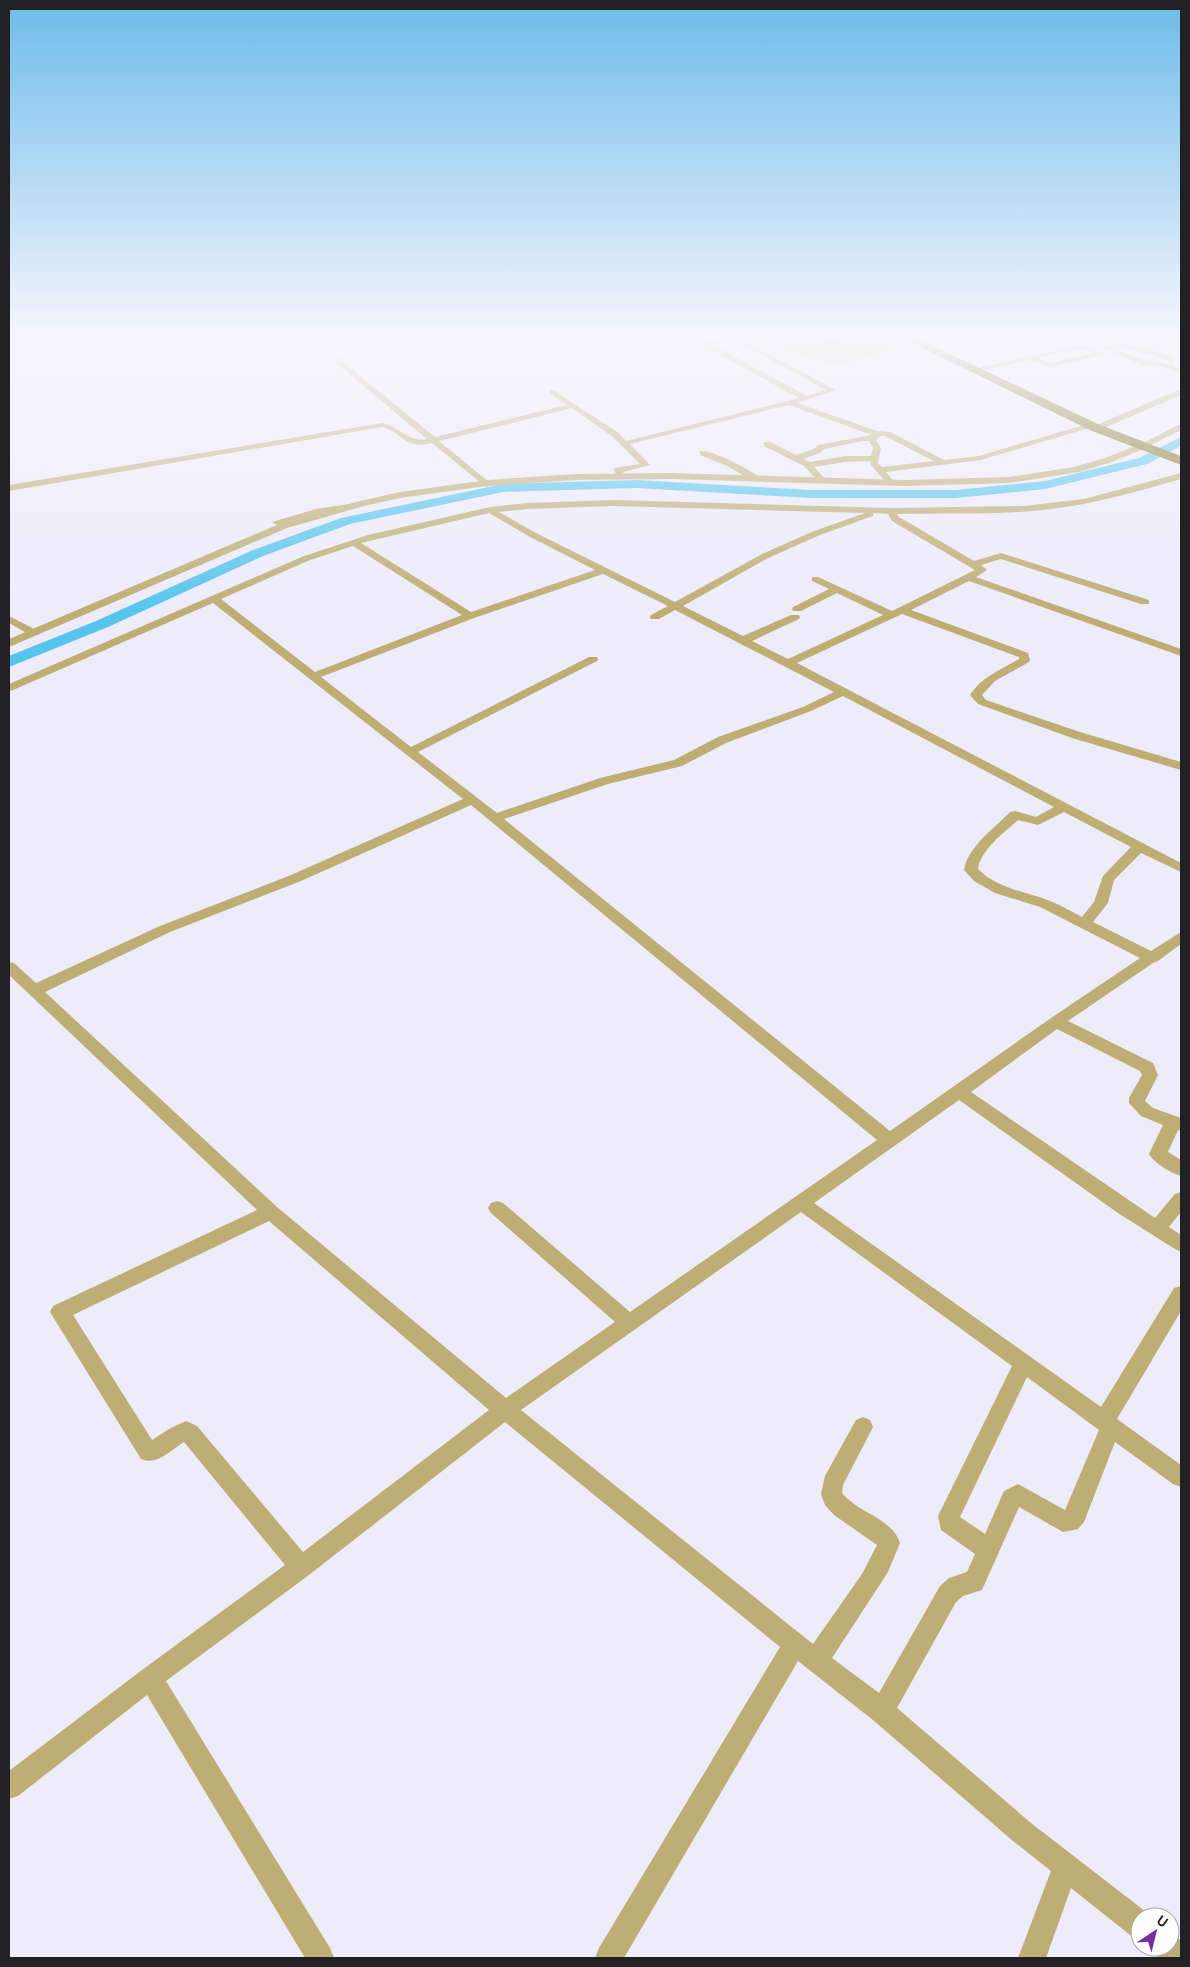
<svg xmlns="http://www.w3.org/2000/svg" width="1190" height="1967" font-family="Overpass,sans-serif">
<rect width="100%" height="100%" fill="#eeebfb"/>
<path fill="#cae1a2" d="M769,336H890L909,345L835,366L775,346Z"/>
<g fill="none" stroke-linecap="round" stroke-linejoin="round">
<path fill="#55c5ed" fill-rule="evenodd" d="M1181,437V446L1147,464L1045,489L956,498H811L636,488L503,492L350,524L263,556L108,627L9,667V656L96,621L253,550L341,518L503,484L636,480L811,490H956L1045,481L1139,458Z"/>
<path fill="#beae74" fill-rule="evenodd" d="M685,336C694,336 702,342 710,341C721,341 727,336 737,337L836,390L797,403L877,431L890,432L944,460L979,456L1091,423L1094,426L1178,390H1181V395L1099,430H1093V427L980,460L886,472L895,483L891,486L888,485L871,465L870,461L845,462L814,467L827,481L820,483L804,466L764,446V442H770L796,455L814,449L818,445L872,435L789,405L630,444L650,465L623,472L625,476L621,479L618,478L614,470L615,468L640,464L613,437L572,408L439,441L489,482V486L486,487L432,443C403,450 405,433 382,427L9,491V485L382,423C399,426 409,443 427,439L335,362L334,360L338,358L435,437L567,405L550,394V390H553L619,433L626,441L799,398ZM734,340L826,390L807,396L713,345ZM880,436H885L934,461L882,467L878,463L881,448L876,440ZM862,441H869L873,448L871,456H845L810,462L803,459L820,453L824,449Z
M1181,337V341L1150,350L1174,357L1175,361L1171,363L1167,360L1126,347L1114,349L1146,361L1161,362L1181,369V373L1160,366L1142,365L1103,348L1121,343L1143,348Z
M1077,342L1105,354L1051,367L1029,360L974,372L970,370L1075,346L1074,344ZM1081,348L1094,353L1051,363L1037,358Z
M1178,425H1181V430L1143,449L1136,447Z
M700,451C713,450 752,470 761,479L754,481L727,466L700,455Z
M1181,473V479C1136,492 1090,505 1043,510C995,515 945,513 897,514L899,517L974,561L1001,553L1149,600V604H1141L1001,559L981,565L987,570L976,577L1181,649V656L969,581L911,610L1028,653L1030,660L1029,662L995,681L982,695L986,700L1080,732L1181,762V770L1072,738L978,704L970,695C983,676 1001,670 1019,659V657L902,614L797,663L1181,863V872L1141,853L1114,880L1108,903L1093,922L1151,951L1181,932V944L1158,961L1153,963L1068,1021L1153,1063L1158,1075L1145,1101L1153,1108L1181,1118V1131L1178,1130L1168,1152L1181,1160V1176C1171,1173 1155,1164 1149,1154L1163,1125L1141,1116L1129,1103V1098L1142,1075L1140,1071L1057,1029L971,1092L1155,1218L1175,1194L1181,1192V1212L1169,1227L1181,1235V1252L1175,1249L1118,1213L959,1100L814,1203L1101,1407L1174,1288L1181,1286V1311L1117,1419L1181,1465V1487L1173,1484L1115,1442L1084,1522L1078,1529L1063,1532L1019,1507L982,1590L963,1596L956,1602L897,1708L1031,1823L1150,1915V1917H1140V1938L1130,1935L1071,1888L1046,1958H1018L1051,1871L1013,1841L873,1720L798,1661L624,1958H595L599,1948L780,1647L505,1422L309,1575L166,1681L330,1948L334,1958H305L147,1695L18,1796L9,1799V1771L142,1670L285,1565L184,1442C171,1450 157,1466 141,1459L50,1312L53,1306L257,1210L9,975V962L14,963L36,983L160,926L291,875L463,799L213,603L13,690L9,691V684L304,556L368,535L490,507L527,503L614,500L891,508L1024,506L1084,499ZM614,506L865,513L814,531L762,554L675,602L536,533L499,512L527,509ZM489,513L530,537L595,570L471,612L361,543ZM874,513L888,514L892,521L975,570L892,611L818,577H812V581L829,589L793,607L792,609L793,611H801L837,593L883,615L788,659L752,641L799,619L800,617L799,615H791L743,636L683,606L768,558L820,535L873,516ZM353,546L462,615L315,672L221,599L310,560ZM603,574L668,606L651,615L650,617L651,619H659L675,610L834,692L803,707L718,737L674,760L600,778L497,813L418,752L597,661L598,659L597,657H589L411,747L321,677L474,618ZM843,696L1054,807L1036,817L1015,811L1010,812C995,828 968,846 964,870L974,881L995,893L1040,907L1140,958L1051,1018L890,1131L504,819L608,784L682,766L726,743L811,711ZM471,805L877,1140L630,1312L503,1203L497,1201L491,1203L488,1208L491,1213L615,1322L506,1398L277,1207L45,992L170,932L301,881ZM1064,812L1131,847L1103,876L1094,902L1082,917C1072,912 1061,905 1050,901C1025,891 998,889 978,869C981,849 1004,833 1018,820L1038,825ZM801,1212L1012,1366L938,1516L941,1530L975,1554L967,1572L949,1578L940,1586L879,1693L832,1658L888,1572L900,1543C892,1518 858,1513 842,1493L843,1485L873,1427L870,1420L863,1417L856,1420L825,1476L821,1494L825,1505L834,1515L877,1545L862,1574L813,1644L521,1410ZM269,1221L489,1410L303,1552L197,1426L186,1421L169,1429L152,1440L73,1315ZM1027,1377L1099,1430L1065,1510L1018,1484L1004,1491L985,1534L960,1517Z
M349,504L352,505V509L316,515L284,523L288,526L283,529L272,522L316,509Z
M9,616L38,631L39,633L38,635H30L9,623Z
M1170,1934L1181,1940V1958L1158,1957L1154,1947H1170Z"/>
<path fill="#beae74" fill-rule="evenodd" d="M1140,444L1143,445V449L1112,462L1079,472L1009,483L905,486L671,479L576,480L487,486L400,498L364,506L287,528L9,647V639L279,524L356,502L400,492L487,480L576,474L671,473L905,480L1009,477L1074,467L1105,458Z"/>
<path fill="#816e1a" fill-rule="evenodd" d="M898,336H912L1100,425L1181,456V465L1092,431Z"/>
</g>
<path fill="#a99f96" d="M802,336H857V338L828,346L802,337Z"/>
<path fill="#89827a" d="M834,336H857V338L828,346L829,338Z"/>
<linearGradient id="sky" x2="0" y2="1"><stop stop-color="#6dbbea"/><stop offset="0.55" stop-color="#f7f6fd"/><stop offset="1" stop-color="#f7f6fd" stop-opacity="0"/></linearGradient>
<rect width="1190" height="612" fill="url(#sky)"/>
<rect width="1190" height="1967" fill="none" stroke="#212025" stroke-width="20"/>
<g transform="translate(1155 1932) rotate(35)"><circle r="24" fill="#ffffff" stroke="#a6a6a8"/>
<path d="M0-4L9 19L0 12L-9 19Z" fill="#772da0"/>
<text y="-8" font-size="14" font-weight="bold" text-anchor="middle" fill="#212025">U</text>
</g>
</svg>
